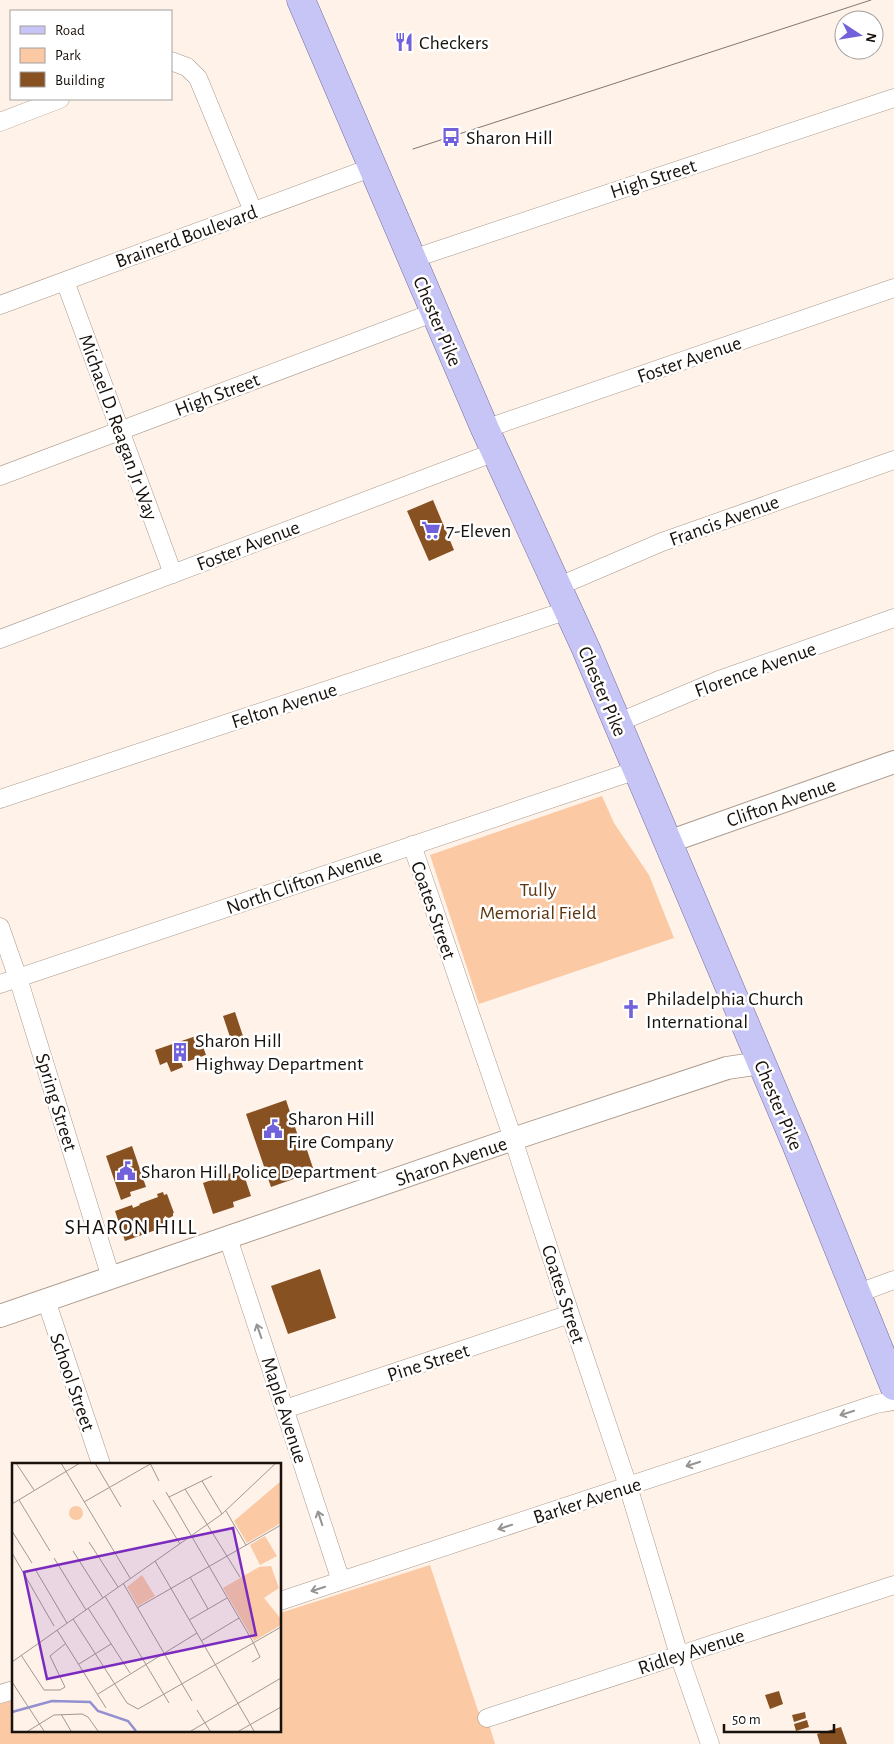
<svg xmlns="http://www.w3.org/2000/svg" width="894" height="1744" font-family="'Alegreya Sans',sans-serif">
<rect width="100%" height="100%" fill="#fef2e9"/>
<path fill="#fbc9a4" d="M602,796L614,823L649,875L674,938L479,1004L430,855Z
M430,1565L478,1711L487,1718L495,1744H0V1704L14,1700V1730H280V1613Z"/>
<path fill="#875122" d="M433,500L454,550L429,561L407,511Z
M235,1012L243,1036L231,1040L223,1016Z
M199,1035L206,1055L186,1062L184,1056L180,1058L183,1067L171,1072L167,1062L160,1065L155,1050Z
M286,1100L301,1145L305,1144L316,1177L304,1182L302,1176L271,1187L246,1114Z
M132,1146L146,1187L130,1192L131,1196L121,1200L106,1156Z
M242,1169L251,1196L233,1202L234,1207L213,1214L203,1183Z
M163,1192L164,1195L167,1194L174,1213H173V1216L167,1219L166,1216L164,1217L167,1226L125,1241L115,1211L132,1205L133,1208L140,1205L139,1204L158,1197L157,1194Z
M320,1269L336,1318L288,1334L271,1286Z
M779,1691L783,1704L770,1709L765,1695Z
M805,1712L806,1718L794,1722L792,1715Z
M807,1720L809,1727L796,1731L794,1724Z
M841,1727L847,1744H820L817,1734Z"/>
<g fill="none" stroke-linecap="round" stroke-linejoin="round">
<g stroke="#aa988a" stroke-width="19">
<path id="minor" d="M171,61L187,67L198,78L253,211
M0,122L60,99
M412,259L894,98
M65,281L173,574
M0,305L373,167
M485,429L894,288
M0,476L435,312
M557,587L662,542L894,460
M0,639L495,452
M617,723L719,680L894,618
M0,799L568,610
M412,845L513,1139L570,1314L628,1486L679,1655L710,1744
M0,927L18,978L111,1278
M0,984L637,770
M228,1238L341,1581
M856,1294L894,1280
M46,1300L101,1464
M285,1409L570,1314
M280,1601L876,1404L894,1401
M0,1694L14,1690
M487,1718L894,1585"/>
</g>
<g stroke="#aa988a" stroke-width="24">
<path id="tertiary" d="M668,842L894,762
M0,1316L513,1139L727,1068L761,1063"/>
</g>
<g stroke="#726da0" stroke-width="29">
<path id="primary" d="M301,0L485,429L586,649L796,1144L894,1386"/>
</g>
<use href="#minor" stroke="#fff" stroke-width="18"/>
<use href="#tertiary" stroke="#fff" stroke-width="22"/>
<use href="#primary" stroke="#c7c5f6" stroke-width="28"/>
<path stroke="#817871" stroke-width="1" d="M413,149L871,0"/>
</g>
<defs><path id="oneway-shaft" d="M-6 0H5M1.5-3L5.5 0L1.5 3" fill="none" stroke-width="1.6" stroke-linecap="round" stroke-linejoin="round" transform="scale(1.25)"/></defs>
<g stroke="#979492">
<use href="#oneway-shaft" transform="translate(259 1331) rotate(-109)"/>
<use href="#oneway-shaft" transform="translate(847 1413) rotate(162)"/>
<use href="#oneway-shaft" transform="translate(693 1464) rotate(162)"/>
<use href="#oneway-shaft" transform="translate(320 1518) rotate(-108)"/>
<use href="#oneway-shaft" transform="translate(505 1527) rotate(162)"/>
<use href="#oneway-shaft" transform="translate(318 1589) rotate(162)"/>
</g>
<defs>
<g id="restaurant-bare" transform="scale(1.5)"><path d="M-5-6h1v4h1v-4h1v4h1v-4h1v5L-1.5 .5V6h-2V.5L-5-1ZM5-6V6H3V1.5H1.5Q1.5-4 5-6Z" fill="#7161db" stroke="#fff" stroke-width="2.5" paint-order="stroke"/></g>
<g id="bus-bare" transform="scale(1.5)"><path d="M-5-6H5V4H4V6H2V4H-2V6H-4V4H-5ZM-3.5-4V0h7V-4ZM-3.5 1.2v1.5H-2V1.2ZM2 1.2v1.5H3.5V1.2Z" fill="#7161db" stroke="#fff" stroke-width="2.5" paint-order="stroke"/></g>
<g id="supermarket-bare" transform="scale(1.5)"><path d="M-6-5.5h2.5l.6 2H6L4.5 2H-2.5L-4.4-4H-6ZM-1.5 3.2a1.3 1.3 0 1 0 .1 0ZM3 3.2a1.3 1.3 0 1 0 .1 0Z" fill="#7161db" stroke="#fff" stroke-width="2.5" paint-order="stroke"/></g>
<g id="church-bare" transform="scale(1.5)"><path d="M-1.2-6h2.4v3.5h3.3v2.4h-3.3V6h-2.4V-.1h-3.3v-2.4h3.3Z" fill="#7161db" stroke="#fff" stroke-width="2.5" paint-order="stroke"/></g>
<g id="building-bare" transform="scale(1.5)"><path d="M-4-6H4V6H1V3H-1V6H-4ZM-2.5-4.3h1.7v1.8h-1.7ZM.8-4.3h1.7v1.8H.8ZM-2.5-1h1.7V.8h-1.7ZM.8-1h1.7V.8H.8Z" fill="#7161db" stroke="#fff" stroke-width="2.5" paint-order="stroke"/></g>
<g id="civic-bare" transform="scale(1.5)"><path d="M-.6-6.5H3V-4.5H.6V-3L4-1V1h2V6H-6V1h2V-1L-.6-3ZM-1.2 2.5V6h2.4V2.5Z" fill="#7161db" stroke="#fff" stroke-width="2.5" paint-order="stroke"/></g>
</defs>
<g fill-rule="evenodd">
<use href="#restaurant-bare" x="404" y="42"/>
<use href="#bus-bare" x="451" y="137"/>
<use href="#supermarket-bare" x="431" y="530"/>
<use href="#church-bare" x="631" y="1009"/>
<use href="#building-bare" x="180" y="1052"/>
<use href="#civic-bare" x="273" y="1129"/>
<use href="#civic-bare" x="126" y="1171"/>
</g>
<g text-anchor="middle" stroke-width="5" stroke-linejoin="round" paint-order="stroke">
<g font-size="20" fill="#18110c" stroke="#fff" text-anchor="start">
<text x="419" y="49">Checkers</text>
<text x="466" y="144">Sharon Hill</text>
<text x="446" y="537">7-Eleven</text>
<text x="646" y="1005">Philadelphia Church<tspan x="646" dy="23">International</tspan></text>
<text x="195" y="1047">Sharon Hill<tspan x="195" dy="23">Highway Department</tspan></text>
<text x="288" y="1125">Sharon Hill<tspan x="288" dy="23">Fire Company</tspan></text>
<text x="141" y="1178">Sharon Hill Police Department</text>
</g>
<g font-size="20" fill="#18110c" stroke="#fff">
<text transform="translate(653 178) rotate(-18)" y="7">High Street</text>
<text transform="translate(186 236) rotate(-20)" y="7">Brainerd Boulevard</text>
<text transform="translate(438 321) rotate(67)" y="7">Chester Pike</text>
<text transform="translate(689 359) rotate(-19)" y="7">Foster Avenue</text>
<text transform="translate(217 394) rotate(-21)" y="7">High Street</text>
<text transform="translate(119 427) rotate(70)" y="7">Michael D. Reagan Jr Way</text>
<text transform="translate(724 520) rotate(-20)" y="7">Francis Avenue</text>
<text transform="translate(248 545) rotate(-21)" y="7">Foster Avenue</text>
<text transform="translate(755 669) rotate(-20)" y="7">Florence Avenue</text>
<text transform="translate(603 691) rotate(67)" y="7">Chester Pike</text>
<text transform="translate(284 705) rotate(-18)" y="7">Felton Avenue</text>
<text transform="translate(781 802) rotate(-19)" y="7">Clifton Avenue</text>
<text transform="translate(304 881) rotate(-19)" y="7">North Clifton Avenue</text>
<text transform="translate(434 910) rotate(71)" y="7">Coates Street</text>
<text transform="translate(57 1102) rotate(73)" y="7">Spring Street</text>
<text transform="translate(779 1105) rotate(67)" y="7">Chester Pike</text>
<text transform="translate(451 1161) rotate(-19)" y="7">Sharon Avenue</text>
<text transform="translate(564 1294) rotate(72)" y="7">Coates Street</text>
<text transform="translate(428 1362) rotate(-18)" y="7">Pine Street</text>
<text transform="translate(73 1382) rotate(71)" y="7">School Street</text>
<text transform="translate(285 1410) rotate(72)" y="7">Maple Avenue</text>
<text transform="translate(587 1500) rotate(-18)" y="7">Barker Avenue</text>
<text transform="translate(691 1651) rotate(-18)" y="7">Ridley Avenue</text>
</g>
<g font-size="20" fill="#5e3612" stroke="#fff">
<text x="538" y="896">Tully<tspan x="538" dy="23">Memorial Field</tspan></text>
</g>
<g font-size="22" letter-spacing="1" fill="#18110c" stroke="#fff">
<text x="131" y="1234">SHARON HILL</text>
</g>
</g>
<g transform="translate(12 1463)">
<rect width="269" height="269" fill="#fef2e9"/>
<path d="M269,18V60L235,80L222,58ZM57 50a7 7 0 1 1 14 0a7 7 0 1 1-14 0ZM253,73L265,93L248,102L238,82ZM259,103L267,125L252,135L269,156V162L242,178L211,125L247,104ZM130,112L143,133L126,143L115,124Z" fill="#fbc9a4"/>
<path fill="none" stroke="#9290d0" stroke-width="2.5" d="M0,249L40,238L78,239L86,248L116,258L124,268"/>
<path fill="none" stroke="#a29891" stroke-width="1" d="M4,0L22,27M49,0L118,115M83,0L109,44M138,0L147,18M190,18L210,51M173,26L228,114M154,29L241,179L248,194L240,199M157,34L200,13M7,37L38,88M141,37L168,81M72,39L140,0M0,41L68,0M214,48L234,82M0,68L20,100M77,79L106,124M61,88L91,135M0,90L42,163M42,95L74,147M143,98L242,268M23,106L55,160M178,114L196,146M111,120L180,238M93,133L157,240M76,145L118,210M125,145L269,62M61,156L115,240L126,246L269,164M177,157L215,135M45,167L94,245M189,178L227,155M9,192L32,227H48L53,224M0,199L210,51L264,0M67,201L99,181M0,219L32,268M53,224L38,193L53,181M86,231L185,170M185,247L198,268M49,251L59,268M16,268L42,252L70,251L76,254L86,268M179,268L269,215M227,268L269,244"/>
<path fill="#7b2cbf" fill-opacity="0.15" stroke="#7b2cbf" stroke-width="2.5" d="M221,65L244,172L35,216L12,109Z"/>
<rect width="269" height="269" fill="none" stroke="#18110c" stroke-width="2.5"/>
</g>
<rect x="10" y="10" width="162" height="90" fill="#ffffff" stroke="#a3a09e"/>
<rect x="20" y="26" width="25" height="8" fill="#c7c5f6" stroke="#a3a09e"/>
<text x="55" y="35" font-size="15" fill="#18110c">Road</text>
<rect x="20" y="48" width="25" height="15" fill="#fbc9a4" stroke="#a3a09e"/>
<text x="55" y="60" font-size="15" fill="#18110c">Park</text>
<rect x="20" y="72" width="25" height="15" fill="#875122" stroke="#a3a09e"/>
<text x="55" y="85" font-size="15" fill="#18110c">Building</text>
<g transform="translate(859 35) rotate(102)"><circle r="24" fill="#ffffff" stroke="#a3a09e"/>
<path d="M0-4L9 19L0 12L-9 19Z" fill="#7161db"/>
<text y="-8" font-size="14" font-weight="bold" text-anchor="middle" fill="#18110c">N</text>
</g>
<path d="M724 1724v8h110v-8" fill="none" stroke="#18110c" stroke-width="2.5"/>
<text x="732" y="1724" font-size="15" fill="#18110c" stroke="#ffffff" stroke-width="4" paint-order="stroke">50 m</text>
</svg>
